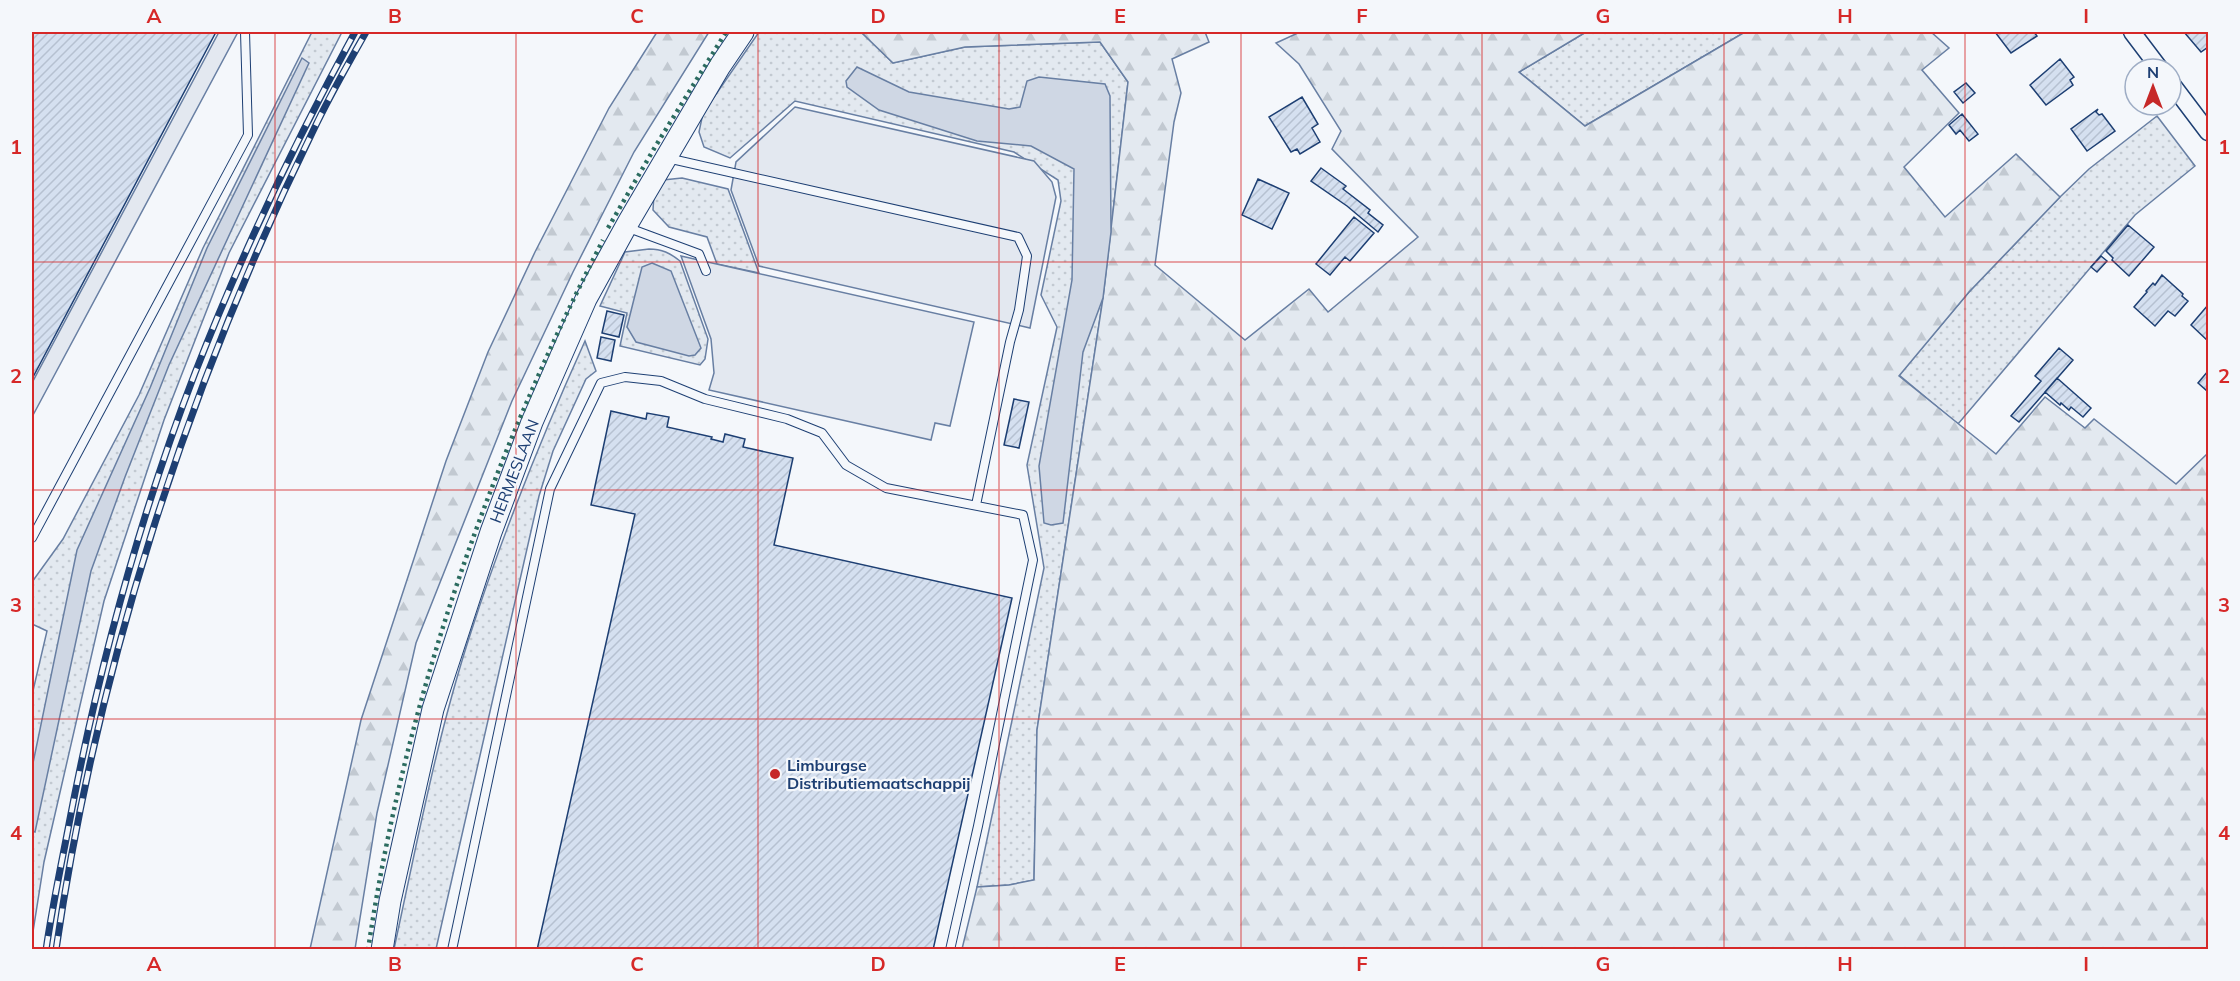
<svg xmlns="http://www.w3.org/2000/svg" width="2240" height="981" font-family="Mulish,sans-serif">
<defs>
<pattern id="grass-dots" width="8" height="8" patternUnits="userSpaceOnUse" patternTransform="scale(1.5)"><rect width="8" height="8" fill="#e3e9f0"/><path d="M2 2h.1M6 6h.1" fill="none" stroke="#c2c9d1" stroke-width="1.8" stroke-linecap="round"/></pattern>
<pattern id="forest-firs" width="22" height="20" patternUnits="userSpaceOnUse" patternTransform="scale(1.5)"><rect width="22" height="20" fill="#e3e9f0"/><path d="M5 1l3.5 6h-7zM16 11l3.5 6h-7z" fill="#c2c9d1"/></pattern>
<pattern id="building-hatch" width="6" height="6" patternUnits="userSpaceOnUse" patternTransform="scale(1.5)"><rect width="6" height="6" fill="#d5e0f0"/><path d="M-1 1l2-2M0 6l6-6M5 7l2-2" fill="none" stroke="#b6c1d1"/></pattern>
</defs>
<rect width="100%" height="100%" fill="#f4f7fb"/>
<path fill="url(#grass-dots)" stroke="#687fa3" stroke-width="1.5" d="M312,32H342L229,253L164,420L104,601L44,862L32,938V695L47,631L32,624V582L63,539L139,395L203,248Z
M759,32H861L893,63L965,47L1100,42L1128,82L1103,298L1037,730L1034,880L1009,885L977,887L1044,568L1027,465L1057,327L1041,295L1061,201L1058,180L1014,152L795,101L730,158L704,147L699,132L703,113Z
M1586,32H1745L1585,126L1519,72Z
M2157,116L2195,166L2135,215L1958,424L1899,375L1969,292L2060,197L2089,169Z
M682,178L728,189L759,273L717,264L707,237L669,227L653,210L654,194L663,180Z
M649,249C662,249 670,253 680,261L708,339L705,359L700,365L620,346L627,313L600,306L625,252Z
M585,341L596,371L586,379L553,451L539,496L436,949H394C417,843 437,736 471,632C503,533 542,436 585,341Z"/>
<path fill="url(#forest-firs)" stroke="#687fa3" stroke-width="1.5" d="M657,32H709L634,152L573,272L512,401L416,643L377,813L355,949H310L361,720L446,461L488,352L535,252L609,108Z
M861,32H1205L1209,42L1172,59L1181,93L1174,122L1155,265L1245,340L1309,289L1328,312L1418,237L1332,149L1341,131L1299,64L1276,43L1300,32H1586L1519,72L1585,126L1745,32H1931L1949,48L1922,70L1959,113L1904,167L1945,217L2016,154L2060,197L1969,292L1899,376L1996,454L2045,397L2085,428L2094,419L2176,484L2208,453V949H962L977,887L1009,885L1034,880L1037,730L1103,298L1128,82L1100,42L965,47L893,63Z"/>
<path fill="#e3e8f0" stroke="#687fa3" stroke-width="1.5" d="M219,32H238L32,417V383Z
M795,107L1034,161L1052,182L1056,197L1030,328L759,266L731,190L736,162Z
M681,256L974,322L950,426L935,423L931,440L709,390L714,373L711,339Z"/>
<path fill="#cfd7e4" stroke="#687fa3" stroke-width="1.5" d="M302,58L309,63L169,365L125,477L91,571L35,832L32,831V768L77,550L150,388L207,248Z
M857,67L909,92L1009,109L1020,107L1027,81L1039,77L1105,84L1110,96L1111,232L1103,298L1083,352L1063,523L1051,525L1044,523L1039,466L1072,280L1074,169L1031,146L977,141L879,110L847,87L846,81Z
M652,263L671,271L701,348L695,355L689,356L636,342L627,327L642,267Z"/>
<path fill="url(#building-hatch)" stroke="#1d3f73" stroke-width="1.5" d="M32,32H216L32,379Z
M1995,32H2034L2037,36L2011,53Z
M2184,32H2208V47L2201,52Z
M2060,59L2074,77L2070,80L2073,85L2046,105L2030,85Z
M1966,83L1975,93L1963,103L1954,92Z
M1302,97L1318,124L1312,128L1320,142L1300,154L1297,149L1291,152L1269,117Z
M2098,109L2096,112L2099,115L2102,114L2115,131L2087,151L2071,129Z
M1962,114L1978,134L1969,141L1960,130L1956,134L1949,125Z
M1321,168L1346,186L1343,189L1370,210L1368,213L1383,225L1378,232L1347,206L1311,181Z
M1258,179L1289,193L1272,229L1242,215Z
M1354,217L1374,233L1350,261L1345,257L1330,275L1316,264Z
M2128,225L2154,247L2129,276L2112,260L2113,258L2106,251Z
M2101,256L2107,261L2097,272L2091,267Z
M2162,275L2183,294L2182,296L2188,301L2175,316L2168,311L2155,326L2134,307L2147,292L2146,291L2153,283L2155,285Z
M2208,305V341L2191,325Z
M607,311L624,315L619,337L602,333Z
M601,337L615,340L611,361L597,358Z
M2059,348L2073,360L2019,422L2011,416L2041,381L2035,376Z
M2208,371V387L2206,390L2198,383Z
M2057,378L2091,408L2083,417L2071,407L2069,410L2061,403L2060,405L2045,392Z
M1014,399L1029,402L1019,448L1004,445Z
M611,411L646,419L647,413L669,417L667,427L712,437L711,439L723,442L725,434L745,439L743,447L793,458L774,545L1012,598L933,950H537L635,514L591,505Z"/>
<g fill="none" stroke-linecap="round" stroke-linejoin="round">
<g stroke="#1d3f73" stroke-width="10">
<path id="service" d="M667,158L1018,237L1027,256L1019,310L1010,342L976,505
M626,227L699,254L706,271
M32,538L248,135L245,32
M452,950L550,489L601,383L625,377L661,381L705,399L787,419L822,433L846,465L886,488L1023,515L1033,560L978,826L950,950"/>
</g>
<g stroke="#1d3f73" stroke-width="19">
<path id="minor" d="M2132,32L2160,69
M2171,83L2208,132"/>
</g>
<g stroke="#1d3f73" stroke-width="23">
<path id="tertiary" d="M382,950L390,901L433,709L491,532L532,422L586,299L629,221L720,66L743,32"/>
</g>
<use href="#service" stroke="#f4f7fb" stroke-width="8"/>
<use href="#minor" stroke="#f4f7fb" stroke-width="16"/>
<use href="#tertiary" stroke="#f4f7fb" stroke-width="21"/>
<g stroke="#1d3f73" stroke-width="7">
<path id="rail" d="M46,950C52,908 61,866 69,824C98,671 139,518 195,373C241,255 295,142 355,32
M56,950C97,666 187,388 313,131C329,97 348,64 366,32"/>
</g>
<use href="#rail" stroke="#f4f7fb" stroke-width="4.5" stroke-dasharray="14" stroke-linecap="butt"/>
<path stroke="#2c6c60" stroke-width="4.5" stroke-dasharray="3 4.5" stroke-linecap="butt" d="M608,228L655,147L726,32
M368,950C405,701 489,463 603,240"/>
</g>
<path fill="none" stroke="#d62828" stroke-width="1.5" stroke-opacity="0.55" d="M275,32V950M516,32V950M758,32V950M999,32V950M1241,32V950M1482,32V950M1724,32V950M1965,32V950M32,262H2208M32,490H2208M32,719H2208"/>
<circle fill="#c62828" stroke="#f4f7fb" stroke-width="2" cx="775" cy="774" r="6"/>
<g text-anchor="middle" stroke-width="4.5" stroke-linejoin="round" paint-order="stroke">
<g font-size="16" fill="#1d3f73" stroke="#f4f7fb">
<text transform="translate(514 471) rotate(-69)" y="6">HERMESLAAN</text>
</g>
<g font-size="16" font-weight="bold" fill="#1d3f73" stroke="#f4f7fb" text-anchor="start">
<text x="787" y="771">Limburgse<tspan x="787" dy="18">Distributiemaatschappij</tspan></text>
</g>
</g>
<rect width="2240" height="981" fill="none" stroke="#f4f7fb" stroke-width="66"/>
<g transform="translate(2153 87)"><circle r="28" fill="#f4f7fb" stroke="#9eadc5" stroke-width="1.5"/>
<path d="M0-4.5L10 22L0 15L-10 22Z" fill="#c62828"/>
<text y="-9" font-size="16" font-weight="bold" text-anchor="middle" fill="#1d3f73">N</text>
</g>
<rect x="33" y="33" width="2174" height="915" fill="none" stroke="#d62828" stroke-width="2"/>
<g font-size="20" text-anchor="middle" font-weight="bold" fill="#d62828">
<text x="154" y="23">A</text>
<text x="395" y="23">B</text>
<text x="637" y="23">C</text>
<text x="878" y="23">D</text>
<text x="1120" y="23">E</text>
<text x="1362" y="23">F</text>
<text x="1603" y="23">G</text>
<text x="1845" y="23">H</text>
<text x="2086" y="23">I</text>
<text x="16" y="154">1</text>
<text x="2224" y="154">1</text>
<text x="16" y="383">2</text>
<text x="2224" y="383">2</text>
<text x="16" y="612">3</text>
<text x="2224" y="612">3</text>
<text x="16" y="840">4</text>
<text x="2224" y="840">4</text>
<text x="154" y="971">A</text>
<text x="395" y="971">B</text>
<text x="637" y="971">C</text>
<text x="878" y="971">D</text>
<text x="1120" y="971">E</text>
<text x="1362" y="971">F</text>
<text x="1603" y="971">G</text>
<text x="1845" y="971">H</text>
<text x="2086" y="971">I</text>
</g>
</svg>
